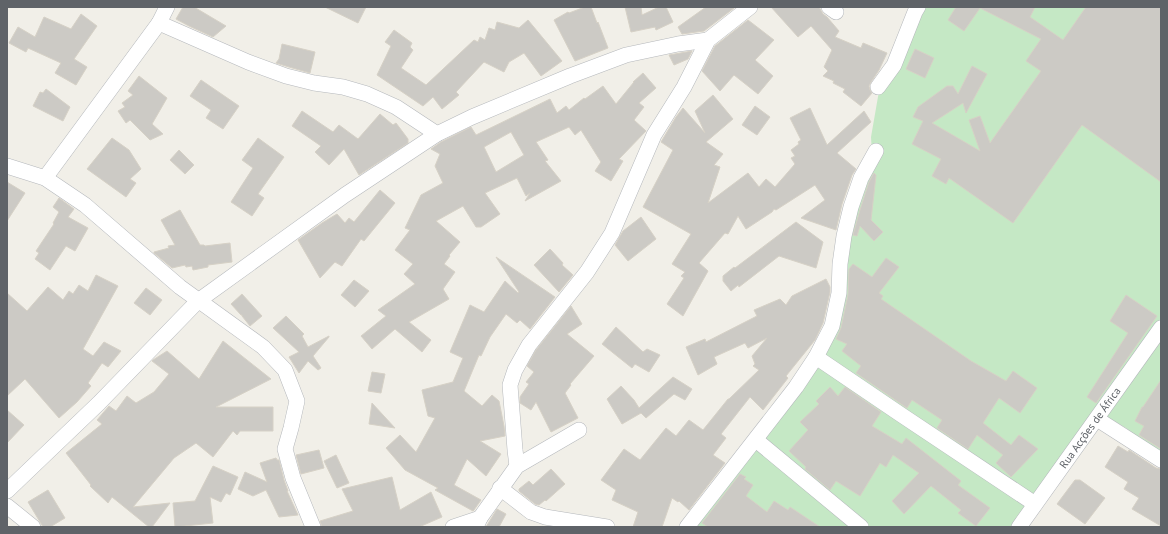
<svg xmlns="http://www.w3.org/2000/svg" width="1168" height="534" font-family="'PT Sans',sans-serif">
<rect width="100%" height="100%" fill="#f1efe8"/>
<path fill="#c5e8c5" d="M924,7H1161V456L1126,428L1105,416L1027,527H685L823,337L837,273L872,153L871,137L879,91Z"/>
<path fill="#cccac5" stroke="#d6d1c6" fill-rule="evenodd" d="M183,7H194L226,26L213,37L189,26L176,19Z
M325,7H366L358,23Z
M585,7H591L597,23L598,22L608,48L575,61L554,20L568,12L569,13Z
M625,7H641L642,15L659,7H666L673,22L656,30L655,27L631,32Z
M706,7H732L734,8L704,31L682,34L678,27Z
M771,7H819L823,14L827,17L839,31L835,37L861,48L863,43L887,53L879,70L871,82L869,86L870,90L872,93L861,106L843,92L845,89L833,83L834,81L823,76L828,71L824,67L832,50L811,26L798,37Z
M956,7H1035L1030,17L1063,40L1086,7H1161V182L1082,125L1013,223L949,178L946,184L932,176L941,159L912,144L923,121L913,117L918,107L947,86H953L958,94L972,66L987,74L966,113L963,103L932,123L980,151L969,120L980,116L990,143L1041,71L1026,61L1041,39L980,8L964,31L948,20Z
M81,14L97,26L74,59L87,67L76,85L55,73L61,63L28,48L26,52L9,43L18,27L35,37L44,17L71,29Z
M528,20L562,61L541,76L524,53L509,62L504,72L484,62L456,92L459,95L442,109L433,97L423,106L377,75L391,46L385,42L394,30L412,43L410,47L413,50L401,68L426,85L474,40L478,42L480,37L485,40L489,28L495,30L497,22L519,28Z
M748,20L774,40L755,60L773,76L758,94L734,75L720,91L702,71L715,46Z
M282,44L315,52L310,73L289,67L276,63L279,59Z
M915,49L934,58L925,78L906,69Z
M692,51L688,59L674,65L669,55Z
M643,73L656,88L639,103L644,107L634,120L646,131L619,159L623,161L611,181L595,171L601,162L581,130L575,135L569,127L536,142L548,160L545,161L561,181L525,201L530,193L526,196L517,178L485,193L500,214L481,227H476L463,206L436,221L460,242L449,255L450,256L444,264L455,272L443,289L449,299L409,322L431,340L422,352L395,329L372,349L361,336L386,316L378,310L415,284L404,274L413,264L395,250L410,230L405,228L421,195L443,183L435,166L440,154L431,149L441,142L471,127L476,135L550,99L557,113L566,106L569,110L584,98L585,99L603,86L616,104L634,82H633ZM511,132L524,155L496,172L484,147Z
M139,76L167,98L152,124L163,134L150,140L130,120L126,123L118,111L125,107L122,103L133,95L128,91Z
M201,80L239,106L223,129L206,118L211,110L190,96Z
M46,89L70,107L63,121L33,106L40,92L43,93Z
M713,95L733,119L706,142L723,154L714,165L720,167L708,203L748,173L759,187L766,179L775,187L795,164L791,158L795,156L791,150L799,144L798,142L801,140L790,118L810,108L827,145L864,111L871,122L837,153L856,169L852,175L842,204L836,230L801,218L825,200L815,185L776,210L774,209L772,212L746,229L738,216L728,234L725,233L699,263L708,271L683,316L667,304L684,278L681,276L685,272L672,264L691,234L643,207L673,150L661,142L676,117L683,108L705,133L695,111Z
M755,106L770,117L757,135L742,125Z
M302,111L333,132L339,125L358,139L380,114L393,125L396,123L408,139V143L359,175L344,149L329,165L315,152L321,146L292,126Z
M112,138L129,150L141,169L130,179L136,183L126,197L87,169Z
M258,138L284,157L258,194L264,198L252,216L231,202L253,168L242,160Z
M179,150L194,165L185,174L170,160Z
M874,173L876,175L871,220L883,232L874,241L860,226L857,236L853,235L860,210L869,182Z
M7,182L25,193L7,221Z
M380,190L395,203L364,241L361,239L342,266L335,262L320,278L298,240L322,223L337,214L345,223L349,218L354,222Z
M59,198L74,209L68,217L88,228L75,251L66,246L50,270L35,259L39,253L36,251L54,224L53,223L59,212L53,207Z
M180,210L200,245H204L205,246L230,243L232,262L208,265V267L193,270L192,266L186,267L185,265L172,268L154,253V252L169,248L168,246L175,245L161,220Z
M641,217L656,239L628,261L615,245L623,231Z
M796,222L823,242L816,268L779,256L739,287L738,285L731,291L723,281V276L734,267L735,268Z
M550,249L563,263L562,265L573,275L559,292L534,265Z
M496,257L555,297L530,329L520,320L517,323L506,314L490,337L481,356L479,355L464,391L482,406L492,395L499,401L504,426L505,436L480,441L501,454L486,476L467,459L454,485L481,500L474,510L473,511L435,490L438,488L405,470L386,448L400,435L416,452L435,418L428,416L422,390L453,382L463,358L450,352L470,305L484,312L505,281L518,293L519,292Z
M886,258L899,267L879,293L883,296L881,299L971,361L1006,381L1013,371L1037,388L1020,413L999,398L983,423L1011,445L1019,435L1038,449L1011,477L996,463L1003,455L977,435L968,449L937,428L942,420L912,400L907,408L856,373L861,366L842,351L847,344L836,339L841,328L848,295L849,269L853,264L872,277Z
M96,275L118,286L83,349L93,356L104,342L121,351L108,367L102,363L88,383L91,386L77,402L59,418L25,379L7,396V293L27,311L48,287L63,300L69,291L73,294L79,285L88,291Z
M826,279L830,287V292L823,323L815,340L786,376L788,378L763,410L750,397L721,434L726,438L713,455L725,463L689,510L679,501L678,502L672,498L662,527H633L638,512L612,500L616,490L601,480L624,449L640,460L666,428L676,436L689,420L703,430L728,399H729L759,370L753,366L755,364L752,356L767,338L748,348L745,343L714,357L717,364L698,375L686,347L705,339L706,342L757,316L754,310L780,299L786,305L792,296Z
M354,280L369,291L355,307L341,295Z
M146,288L162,300L150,315L134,303Z
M242,294L262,316L250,326L242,316V315H241L231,304Z
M1126,295L1157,316L1096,403L1087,397L1128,333L1110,321Z
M571,306L582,324L567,334L594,356L570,384L571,385L565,393L578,418L551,432L536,402L531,410L520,403V397L529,384L526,382L534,372L527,366L536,350Z
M286,316L304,334L302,336L308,347L329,336V337L313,356L321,368L318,370L308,361L299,373L289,357L299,352L273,328Z
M616,327L643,352L647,349L660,355L649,372L635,364L632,368L602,344Z
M223,341L271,379L216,407H273V431H240L237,435L233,431L213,457L196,443L174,458L133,507L170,503L152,527H149L112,497L108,503L90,486L91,485L66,453L102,424L97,420L109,406L116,411L127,396L136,403L154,392L169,374L152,361L153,360L167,351L199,379Z
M372,372L385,374L381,393L368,391Z
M673,377L692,389L685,400L674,394L646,418L641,413L622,424L607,399L621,386L634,400L639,408Z
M1161,380V449L1139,435L1144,426L1135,421L1142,407H1143Z
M830,387L838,396L845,387L881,412L872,426L902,444L906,438L961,481L958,485L990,508L976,526L958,513L961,510L931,486L904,514L892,501L919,473L893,455L886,467L880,463L860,496L836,481L830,490L805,469L806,467L789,451L808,430L800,422L819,404L816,401Z
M372,403L395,428L369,424Z
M7,410L24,425L7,443Z
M1118,446L1128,452L1129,450L1156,468L1161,469V526L1132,509L1139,498L1124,489L1128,482L1105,467Z
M319,450L324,468L301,474L296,455Z
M336,455L349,483L337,488L324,461Z
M276,458L277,460H279L284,480L288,491H287L298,515L279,517L266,490L253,496L238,489L245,472L267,482L260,463Z
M213,466L238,477L230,495L226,493L221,502L210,497L213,523L175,527L173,503L195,501Z
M551,469L565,484L546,501L545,500L539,505L535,504L519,491V489L529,481L533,485Z
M740,474L746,477L744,479L753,485L746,496L767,512L774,501L788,510L790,507L820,527H708L702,523Z
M392,477L400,510L431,492L442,517L419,527H322L320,521L353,511L342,489Z
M1075,480H1080L1105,498L1085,524L1057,504Z
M48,490L65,518L50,527H43L28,502Z
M497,509L506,514L499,527H486Z"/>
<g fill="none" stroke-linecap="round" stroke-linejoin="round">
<g stroke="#b5b8bc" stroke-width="16">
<g id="minor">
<path d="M829,7L836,12"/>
<path d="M159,23L248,62L286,76L314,83L343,87L367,94L396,107L437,134"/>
<path d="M878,87L894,65L915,12L918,7"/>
<path d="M7,166L45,178L85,205L180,287L263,347L285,370L297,401L291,428L285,449L293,478L313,527"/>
<path d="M45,178L159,23L167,7"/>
<path d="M816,357L900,414L1035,504"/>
<path d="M1097,419L1161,460"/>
<path d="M756,440L861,527"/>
<path d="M517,466L515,450L510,385L515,370L529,345L587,272L612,233L654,135L684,87L708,40L750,7"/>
<path d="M500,488L531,512L545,517L607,527"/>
<path d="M7,491L99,403L198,301L345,195L437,134L472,117L570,76L626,55L678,44L708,40"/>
<path d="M7,506L33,527"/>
<path d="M453,527L480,518"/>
<path d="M476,527L480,518L517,466L579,430"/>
<path d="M687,527L796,387L816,357L832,326L839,293L840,264L844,236L851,207L861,178L876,151"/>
<path id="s1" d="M1019,527L1161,328"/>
</g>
</g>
<use href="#minor" stroke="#fff" stroke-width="15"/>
</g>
<g text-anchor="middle" stroke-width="3" stroke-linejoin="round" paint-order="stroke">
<g font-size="11" fill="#5f6368" stroke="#fff">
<text dy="4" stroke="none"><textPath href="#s1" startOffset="122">Rua Acções de África</textPath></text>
</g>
</g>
<rect width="1168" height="534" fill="none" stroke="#5f6368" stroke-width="16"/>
</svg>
